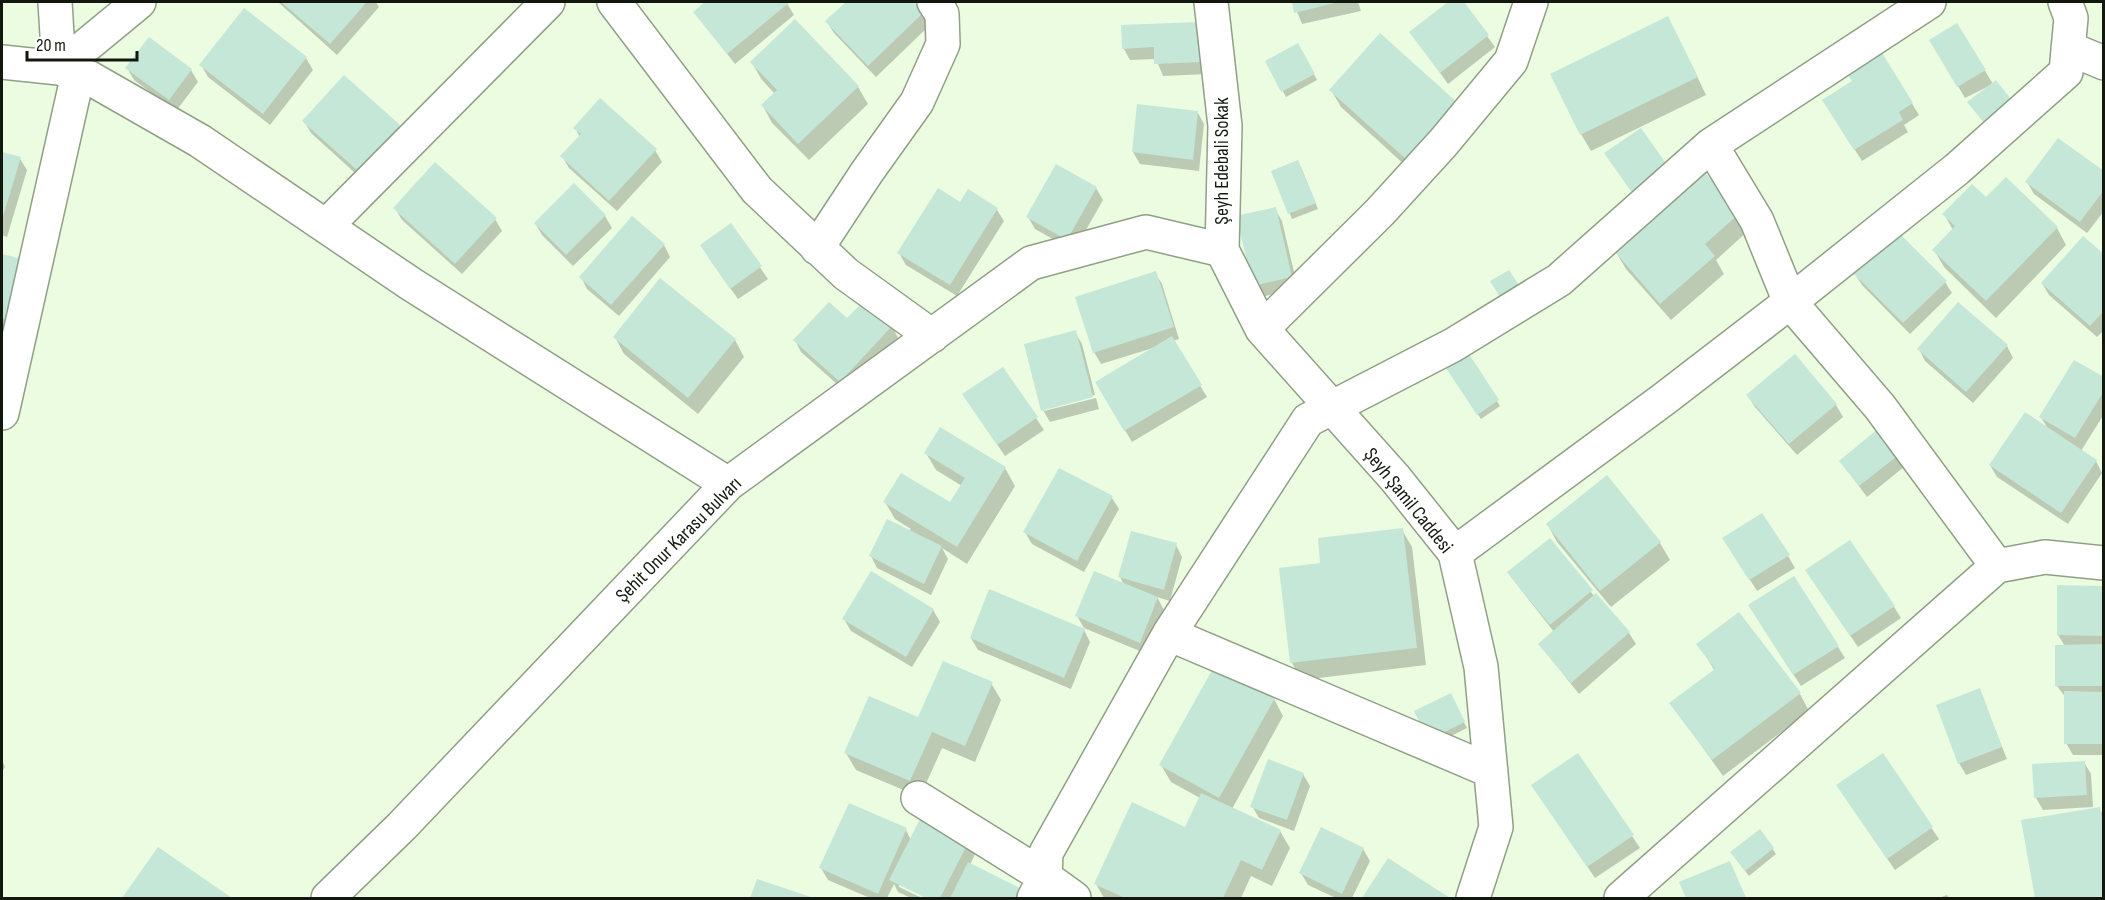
<svg xmlns="http://www.w3.org/2000/svg" width="2105" height="900" font-family="'Sofia Sans Condensed',sans-serif">
<rect width="100%" height="100%" fill="#ebfce0"/>
<path fill="#0003" d="M278,2H376L379,7L337,55Z
M708,2H786L794,15L735,64L695,12Z
M848,2H912L930,25L876,77L834,33L827,22Z
M1293,2H1358L1361,11L1302,24Z
M1450,2H1462L1495,47L1448,84L1411,32Z
M1199,23L1208,74L1163,76L1156,59L1130,60L1124,49Z
M1957,25L1993,84L1965,98L1931,40Z
M1380,35L1418,177L1341,107L1331,90Z
M1677,35L1706,95L1591,151L1581,134Z
M149,39L191,70L198,82L176,111L134,80L127,68Z
M1298,45L1317,80L1286,97L1267,62Z
M1879,50L1919,115L1904,125L1908,132L1862,161L1831,112Z
M306,58L313,70L270,125L208,77L201,65Z
M752,63L858,87L868,104L809,160L772,123L763,106L775,94L762,80Z
M1198,113L1204,124L1199,171L1140,164L1133,152Z
M304,121L398,126L405,138L365,182L311,133Z
M575,128L655,150L662,162L617,211L569,168L562,156L580,137Z
M2,153L20,159L27,170L7,237L2,235Z
M1301,167L1318,209L1292,219L1273,172Z
M2104,173V211L2087,233L2034,194L2027,182Z
M1705,175L1748,231L1716,260L1724,274L1671,320L1626,269L1616,252Z
M574,185L605,216L612,228L573,266L542,235L535,223Z
M1096,188L1103,200L1074,251L1035,229L1028,217Z
M961,204L997,210L1004,221L957,296L906,265L899,253Z
M395,208L495,219L502,231L462,274L402,220Z
M1275,209L1282,221L1298,289L1261,297L1254,286Z
M1944,214L2057,228L2066,245L1996,318L1944,267L1934,250L1953,230Z
M731,225L768,279L738,299L708,257Z
M664,245L670,257L619,316L587,289L581,277Z
M2,255L21,260L13,331L2,328Z
M2104,256V330L2097,337L2049,295L2042,283Z
M1155,273L1162,284L1179,339L1173,341L1207,397L1132,442L1097,383L1153,348L1101,364L1094,352Z
M1855,274L1945,282L1952,293L1910,334L1862,285Z
M848,320L892,326L898,338L847,393L801,352L795,340Z
M1075,332L1082,344L1095,395L1044,408V411L1096,398L1099,409L1050,422L1043,410Z
M615,337L735,340L744,357L698,414L624,354Z
M2007,346L2013,358L1973,403L1925,361L1919,349Z
M1468,356L1500,406L1481,419L1448,368Z
M1003,369L1044,430L1005,456L971,406Z
M2104,379V414L2081,451L2096,461L2102,473L2068,524L1997,477L1990,465L2048,429L2041,417Z
M1748,396L1836,405L1843,417L1797,455L1755,407Z
M1884,427L1910,462L1867,497L1841,462Z
M926,453L1005,468L1015,486L967,564L942,548L948,559L931,595L877,568L871,556L911,529L895,519L885,502L950,504L962,486L936,470Z
M1112,498L1119,509L1084,572L1032,544L1025,532Z
M1548,525L1660,543L1670,560L1611,607L1557,542Z
M1402,530L1412,547L1426,665L1302,680L1292,663L1281,570L1322,565Z
M1550,540L1595,597L1629,633L1636,644L1579,694L1540,645L1554,632L1508,573Z
M1176,545L1182,557L1170,601L1157,597L1164,610L1147,654L1084,628L1077,616L1124,585L1120,577Z
M1731,550L1788,556L1795,568L1757,591Z
M1814,582L1894,607L1901,618L1858,647Z
M2104,587V755H2073L2066,743V698L2057,686L2056,647L2065,646L2058,635Z
M933,610L940,622L912,667L851,631L844,619Z
M1757,618L1838,647L1845,658L1801,686Z
M1084,630L1090,642L1071,689L978,650L971,638Z
M1698,644L1800,694L1809,711L1723,776L1671,703L1715,671Z
M991,683L1001,700L975,762L942,748L920,797L856,770L846,753Z
M1979,690L2007,759L1966,775L1959,763Z
M1274,699L1283,716L1232,809L1280,831L1290,848L1272,886L1251,876L1241,898H1104L1096,884L1186,829L1200,798L1171,782L1161,765Z
M1453,701L1467,728L1433,745Z
M1578,755L1640,848L1595,878L1540,797Z
M1882,756L1939,839L1895,870L1845,797Z
M2,760L5,767L2,772Z
M2084,762L2091,774L2093,807L2043,810L2036,798L2034,766Z
M1303,774L1310,786L1294,831L1259,818L1252,806Z
M2099,809L2104,816V898H2037L2023,821Z
M906,830L911,840L968,842L975,854L970,865L1019,889L1025,898H929L899,883V887L922,898H911L898,892L894,884L887,898H870L828,880L821,868Z
M1760,831L1776,854L1749,876L1735,858Z
M158,849L229,898H125Z
M1363,849L1370,861L1352,898H1336L1308,885L1301,873Z
M1388,860L1447,898H1364Z
M1729,863L1746,898H1688L1681,883Z
M758,880L811,898H752Z
M1947,895L1949,898H1939Z"/>
<path fill="#c4e7d8" d="M281,2H367L330,44Z
M705,2H790L727,54L693,12Z
M846,2H914L924,12L868,66L825,21Z
M1292,2H1339L1294,13Z
M1448,2H1464L1489,35L1440,73L1409,32Z
M244,8L307,57L263,114L199,65Z
M1668,16L1698,77L1580,135L1550,74Z
M795,19L859,86L798,144L761,105L777,90L750,62Z
M1200,22L1202,62L1154,64V47L1122,49L1121,25Z
M1957,23L1986,70L1957,87L1929,40Z
M1380,33L1459,104L1407,160L1329,90Z
M149,37L192,69L169,100L125,68Z
M1298,43L1315,74L1281,92L1265,61Z
M1879,48L1913,103L1899,112L1903,120L1854,150L1822,100L1852,81L1844,70Z
M344,75L400,125L358,171L302,121Z
M1996,80L2013,102L1985,124L1967,102Z
M600,98L657,149L609,201L560,156L581,134L573,128Z
M1137,104L1198,111L1193,160L1132,152Z
M1641,128L1670,169L1633,194L1604,153Z
M2058,138L2104,171V190L2080,222L2025,182Z
M2,152L21,157L2,220Z
M1298,160L1316,203L1288,214L1271,171Z
M435,162L497,218L455,264L393,208Z
M1056,164L1097,187L1067,240L1026,217Z
M1705,173L1740,213L1705,244L1715,256L1660,304L1615,252Z
M2006,177L2058,227L1986,301L1932,250L1955,226L1942,214L1972,184L1986,197Z
M574,183L606,215L566,255L534,223Z
M938,188L960,202L968,189L998,208L950,285L897,253Z
M1276,207L1292,277L1253,286L1236,216Z
M632,216L665,244L611,305L579,277Z
M731,223L762,266L730,289L700,245Z
M1897,231L1947,281L1903,323L1853,273Z
M2083,236L2104,254V311L2090,326L2041,283Z
M2,254L22,259L6,320L2,318Z
M1509,270L1522,290L1503,302L1490,281Z
M1156,271L1174,327L1093,353L1075,297Z
M660,278L736,339L688,398L613,337Z
M865,300L893,325L840,382L793,340L829,302L847,318Z
M1958,302L2008,345L1966,392L1917,349Z
M1076,330L1093,397L1041,411L1024,344Z
M1172,336L1202,385L1124,431L1095,382Z
M1469,354L1499,400L1477,415L1446,368Z
M1795,354L1837,404L1789,444L1746,395Z
M2074,360L2104,377V391L2075,438L2039,417Z
M1003,367L1038,417L997,445L962,394Z
M2025,412L2097,460L2061,513L1989,465Z
M1884,424L1905,450L1859,486L1839,461Z
M940,427L1006,467L957,547L883,502L901,473L950,502L965,478L924,453Z
M1059,468L1113,496L1077,561L1023,532Z
M1607,475L1661,542L1600,591L1546,524Z
M1762,513L1790,555L1749,580L1722,538Z
M887,519L942,546L924,584L869,556Z
M1403,528L1417,648L1290,663L1279,568L1320,563L1318,538Z
M1131,531L1177,543L1164,590L1118,577Z
M1550,538L1593,590L1550,625L1507,572Z
M1850,540L1895,606L1850,636L1805,570Z
M871,571L934,609L906,657L842,619Z
M1094,571L1158,597L1140,643L1075,616Z
M1794,576L1839,646L1793,675L1748,605Z
M2057,585L2104,586V636L2057,635Z
M989,589L1085,629L1064,678L970,638Z
M1596,593L1630,632L1571,683L1538,644Z
M1739,612L1801,693L1712,760L1669,703L1715,669L1696,644Z
M2104,644V686H2055V645Z
M943,661L993,682L965,746L932,732L910,781L844,753L869,696L918,717Z
M1215,665L1275,698L1219,798L1159,765Z
M1980,688L2002,747L1958,764L1936,705Z
M2064,691L2104,692V744H2064Z
M1451,693L1465,722L1428,740L1414,711Z
M1578,753L1634,835L1587,867L1531,785Z
M1883,753L1933,827L1887,859L1836,785Z
M1268,759L1304,773L1287,820L1250,807Z
M2085,761L2087,795L2034,798L2032,764Z
M1201,793L1281,830L1262,870L1241,860L1223,898H1125L1094,884L1132,802L1185,827Z
M849,803L907,828L878,894L819,868Z
M2100,807L2104,828V898H2035L2021,820Z
M921,817L969,841L940,898H926L889,880Z
M1321,827L1364,848L1342,894L1299,873Z
M1760,829L1774,848L1745,871L1730,852Z
M158,847L232,898H122Z
M1388,858L1450,898H1362Z
M1730,861L1746,898H1686L1679,882Z
M968,862L1020,888L1015,898H950Z
M757,879L814,898H750Z"/>
<g fill="none" stroke-linecap="round" stroke-linejoin="round">
<g stroke="#90a086" stroke-width="36">
<path id="street" d="M55,2L59,68
M614,2L757,190L846,274L932,336
M1211,2L1225,126L1222,250L1262,329L1395,478L1455,553L1481,667L1496,827L1473,898
M2068,48L2104,63
M2,62L59,68L88,77L200,141L411,284L728,484
M59,68L139,2
M1711,145L1757,221L1790,302L1880,407L1997,566
M326,226L548,2
M817,248L867,172L917,102L943,44L942,14L934,2
M1262,329L1380,212L1443,143L1511,61L1531,2
M2,413L78,74
M1455,553L1664,399L1790,302L1957,169L2066,72L2071,18L2065,2
M1491,771L1169,634L1308,420L1453,345L1559,280L1711,145L1929,2
M918,798L1045,877L1074,898
M328,898L402,826L728,484L1031,263L1146,232L1222,250
M1034,898L1045,877L1046,853L1169,634
M1621,898L1997,566L2045,557L2104,563"/>
</g>
<use href="#street" stroke="#fff" stroke-width="33"/>
</g>
<g text-anchor="middle" stroke-width="5" stroke-linejoin="round" paint-order="stroke">
<g font-size="20" fill="#13180f" stroke="#fff">
<text transform="translate(1221 161) rotate(-90)" y="7">Şeyh Edebali Sokak</text>
<text transform="translate(1409 500) rotate(51)" y="7">Şeyh Şamil Caddesi</text>
<text transform="translate(678 539) rotate(-45)" y="7">Şehit Onur Karasu Bulvarı</text>
</g>
</g>
<rect width="2105" height="900" fill="none" stroke="#13180f" stroke-width="6"/>
<path d="M27 51v9h110v-9" fill="none" stroke="#13180f" stroke-width="3"/>
<text x="36" y="51" font-size="18" fill="#13180f" stroke="#ffffff" stroke-width="4.5" paint-order="stroke">20 m</text>
</svg>
